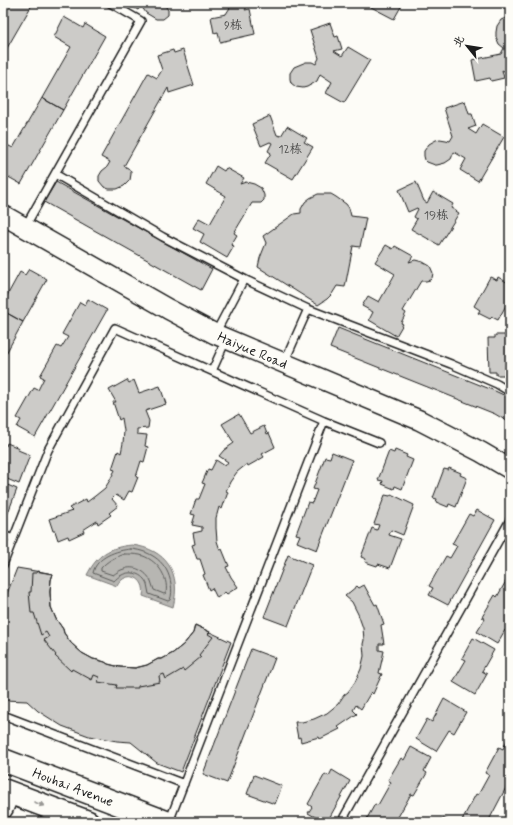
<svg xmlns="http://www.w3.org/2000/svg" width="513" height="825" font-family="Mynerve,'LXGW WenKai TC',sans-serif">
<rect width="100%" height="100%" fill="#fdfcf7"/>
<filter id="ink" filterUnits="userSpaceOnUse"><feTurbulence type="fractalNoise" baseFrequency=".025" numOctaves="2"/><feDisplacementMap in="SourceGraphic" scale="8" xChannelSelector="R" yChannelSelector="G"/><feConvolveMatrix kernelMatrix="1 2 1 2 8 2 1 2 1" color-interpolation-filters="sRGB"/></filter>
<g filter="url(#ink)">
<path fill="#b7b6b2" stroke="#797876" d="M132,545C166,549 182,573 173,607L143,596C147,577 126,569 117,586L87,575C97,555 109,547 132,545Z"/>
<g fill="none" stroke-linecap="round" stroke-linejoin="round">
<path stroke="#5a5a58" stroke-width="1" d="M131,549C152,551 168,563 171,584C172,590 172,595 170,600L168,601L149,594C148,591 148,587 147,584C143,574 131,570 122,575C119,576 116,579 114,581L93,573C96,557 117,550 131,549Z
M124,554C129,554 134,554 140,555C156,559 169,576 166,593L164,594L154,590C153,587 152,584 151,581C146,571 134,565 124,569C120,570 116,573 113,575L101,571V568C107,561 115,557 124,554Z"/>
</g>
<path fill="#cccbc8" stroke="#1c1c1c" d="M6,3H33L3,55V8Z
M126,3H165L164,4L168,10V15L163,19H156L146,13L142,7V4L138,10Z
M226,3H249L245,10L250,9L255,34L220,42L218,32L214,33L211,17L226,14L231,6Z
M373,3H403L394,19L371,7Z
M64,17L83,28L85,24L105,36L63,110L42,98L71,47L54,37Z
M508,17L510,18V74L502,70L504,78L491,81L490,78L476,81L472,60L501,54L504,48L499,44L496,37V32L497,26L501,20Z
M330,23L335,37L338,36L342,49L334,51L342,56L348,47L370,60L344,103L326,93L332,82L320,74L317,81L314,83L307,87L303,88L296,87L291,83L290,79V73L294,67L306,62H312L316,64L319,58L310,30Z
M173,50L174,53L183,50L194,85L169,93L168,88L124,166L128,168L131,172V174L130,180L124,186L117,189H109L104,187L99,181V176L102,171L107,167L110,162L101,157L148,73L157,78L162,70L157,55Z
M510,76V87L505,84Z
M42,98L63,110L21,184L3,174V143L13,148Z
M465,101L469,114H472L476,126L468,129L476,134L482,124L504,137L478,181L460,170L466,159L454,152L451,159L445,163L437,165H435L427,162L425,160L424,156V151L429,144L436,140L440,139L446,140L450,141L453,136L444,108Z
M270,116L277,135L281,136L287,126L307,138L304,142L313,147L293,179L265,163L271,153L268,151L272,143L270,142L261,146L252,124Z
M216,166L224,171L226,168L244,178L240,184L246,182L254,184L261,188L264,195V200L261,203H252L234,233L237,235L231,245L234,246L227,258L200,242L204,234L193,228L199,218L210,224L226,196L206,184Z
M56,182L212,269L201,290L44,202Z
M416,182L424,201L427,203L433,192L453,204L451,208L459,213L439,245L411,229L417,219L414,217L418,209L417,208L408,212L399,190Z
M318,194H331L336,197L346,204L349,208L351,216L366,218L360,247L353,246L345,287L337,286L332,294L327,299L318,305L258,267L260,258L266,243L263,236L294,214L301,213V209L305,202L310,198Z
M386,245L393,249L395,246L413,256L409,262L415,260L423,262L430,266L433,273L432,278L430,280L426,281H421L403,311L406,313L401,323L403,324L396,336L369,320L373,312L362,306L368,296L379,302L395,274L375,262Z
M29,269L47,279L23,322L5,312L8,306L3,303L20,272L25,275Z
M490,277L497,280L498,277L510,284L508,287L510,288V298L498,320L492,317L490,319L478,313L480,310L474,306Z
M88,299L107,310L35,437L17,427L21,420L17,418L34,388L38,390L44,378L40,376L57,346L61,348L68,337L62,334L80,302L85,305Z
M5,312L23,322L3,359V316Z
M338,328L495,391L510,398V423L495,414L330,348Z
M495,335H509V338H510V375H496V372H489L488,338H495Z
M127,380L129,383L134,380L139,393L160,386L166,404L145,411L149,421L148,428L137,429V434L147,435L145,446L148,447L144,462L141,461L136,477H138L132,492L129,491L124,500L116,495L112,499L118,506L109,513L111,515L98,524L97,521L83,530L84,532L69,539L68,536L58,540L55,531H53L49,519L61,515L72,511L69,508L86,499L87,502L95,496L105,488L110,480L115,470L112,469L118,451L121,453L123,443L124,431L122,418L119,420L113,402H116L109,390Z
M239,414L250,433L264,426L267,434L269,433L275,447L262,454L264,457L248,466L247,464L237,472L230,482L226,491L228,492L222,509L219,507L216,518V528L217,541L220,550L222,549L229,566L226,567L231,577L238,587L227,594L225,592L217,598L212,588L209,590L203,575L205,574L200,559H197L192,545L195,544L193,533L202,531V527L192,525L195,515L191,514L196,499H199L205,484L202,483L208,469L211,470L216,460L225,466L228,462L219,456L224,450L234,443L222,424Z
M7,443L19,448L18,450L30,455L19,484L7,479L5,484L17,489L6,518L3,516V444L6,446Z
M395,450L407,455L406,457L413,460L402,489L395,486L394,489L382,484L383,481L378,480L389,451L394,453Z
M332,452L352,460L317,550L297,542L300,535L296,534L308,502L312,503L317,490L313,489L325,457L330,458Z
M449,468L461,473L460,475L467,478L456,507L449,504L448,507L436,502L437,499L433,498L444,469L448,470Z
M391,494L414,505L403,535L391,530L389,535L401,539L390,568L378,564L377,566L365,562L366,559L361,557L372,528L377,530L379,525L374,524L385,495L390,496Z
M477,510L495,520L448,605L429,595L433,588L429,586L446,556L450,558L457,546L452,544L469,514L473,516Z
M288,555L312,565L288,626L264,617Z
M17,568L53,574L51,580L50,592L51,607L56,619L63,629L64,633L71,643L82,653L93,659L98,660L105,662L108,664L120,667L135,668L147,665L158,659H162L173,653L184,644L193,633L195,625L231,642L181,772L157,763L131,742L117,741L89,736L62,726L38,711L27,701L3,700V604Z
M38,571L53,574L51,580L50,592L51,607L56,619L63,629L64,633L71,643L82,653L93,659L98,660L105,662L108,664L120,667L135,668L147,665L158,659H162L173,653L184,644L193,633L195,625L210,632L208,634L213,637L199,655L201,657L184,671L183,669L166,679L164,674L159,676L160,682L138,686V688H116L117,685L98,682L99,677L94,675L92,680L72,669L71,671L55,656L56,655L44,640L49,637L46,632L41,635L34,613H31L29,592H31L32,573H37Z
M510,574V628L508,632L505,630L497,644L477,632L485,619L482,617L495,595L497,597Z
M364,585L375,605L377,604L384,624L381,625L384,644H379V650L384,651L379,673L382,674L373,694L371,692L361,709L356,705L353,710L357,714L338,727L340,729L320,739L319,737L301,742L300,737L298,738L295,722H302L314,719L327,713L338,704L344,695L348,692L355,682L361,669L364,656L363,644L364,640L363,628L358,614L352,602L345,596L357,586L359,588Z
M473,638L494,650L482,671L487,674L475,695L453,682L466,660L462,658Z
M251,649L275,658L227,783L203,774Z
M444,699L466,712L454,733L449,730L436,751L416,739L427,719L432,722Z
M508,738L510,739V780L488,822H464V821L462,820L476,794L478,795L489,775L485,773L499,747L503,749Z
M411,747L431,758L424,771L427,773L414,795L411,794L398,817L401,819L399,822H365L375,804L378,805L391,782L388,780L401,758L404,760Z
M332,770L350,781L327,822H324L308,813L312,807L308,804L325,774L329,776Z
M254,775L282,786L275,804L247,794Z
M443,818L451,822H441Z"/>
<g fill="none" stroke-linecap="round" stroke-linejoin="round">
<g stroke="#1c1c1c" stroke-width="10">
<path id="service" d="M507,3L510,4
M55,174L163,237L248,281L308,309L451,364L497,384L510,392
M25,227L141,21L110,3
M215,334L244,279
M284,363L308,309
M212,371L226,340
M3,535L13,539
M3,565L48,450L115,328L324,421L379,443
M3,715L184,784
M344,817L510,520
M169,822L324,421"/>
</g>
<g stroke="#1c1c1c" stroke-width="22">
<g id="tertiary">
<path id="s1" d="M3,215L168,309L215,334L419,420L481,452L510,469"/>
<path d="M3,809L10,793"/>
</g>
</g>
<g stroke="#1c1c1c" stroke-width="25">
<g id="primary">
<path id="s2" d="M3,760L166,822"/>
<path d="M3,790L88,822"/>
</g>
</g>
<use href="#service" stroke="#fdfcf7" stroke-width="7"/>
<use href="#tertiary" stroke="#fdfcf7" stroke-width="19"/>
<use href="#primary" stroke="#fdfcf7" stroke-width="22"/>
</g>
<defs><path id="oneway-solid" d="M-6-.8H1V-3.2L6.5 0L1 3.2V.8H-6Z"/></defs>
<use fill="#989794" href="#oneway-solid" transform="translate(39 804) rotate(21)"/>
</g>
<g text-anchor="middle" stroke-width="4" stroke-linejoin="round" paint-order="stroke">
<g font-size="12" fill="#484847">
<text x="233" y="29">9栋</text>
<text x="290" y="153">12栋</text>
<text x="436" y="219">19栋</text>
</g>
<g font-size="14" fill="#1c1c1c" stroke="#fdfcf7">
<text dy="5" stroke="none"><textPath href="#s1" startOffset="284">Haiyue Road</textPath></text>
<text dy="5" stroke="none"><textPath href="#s2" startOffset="75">Houhai Avenue</textPath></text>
</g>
</g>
<rect width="513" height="825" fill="none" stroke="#fdfcf7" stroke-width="16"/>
<rect x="8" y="8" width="497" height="809" fill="none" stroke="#1c1c1c" stroke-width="1.5" filter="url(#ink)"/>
<g transform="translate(467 46) rotate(300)" stroke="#fdfcf7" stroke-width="3" paint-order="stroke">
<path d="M0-3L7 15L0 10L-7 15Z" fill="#1c1c1c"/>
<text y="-6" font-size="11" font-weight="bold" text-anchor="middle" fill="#1c1c1c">北</text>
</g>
</svg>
